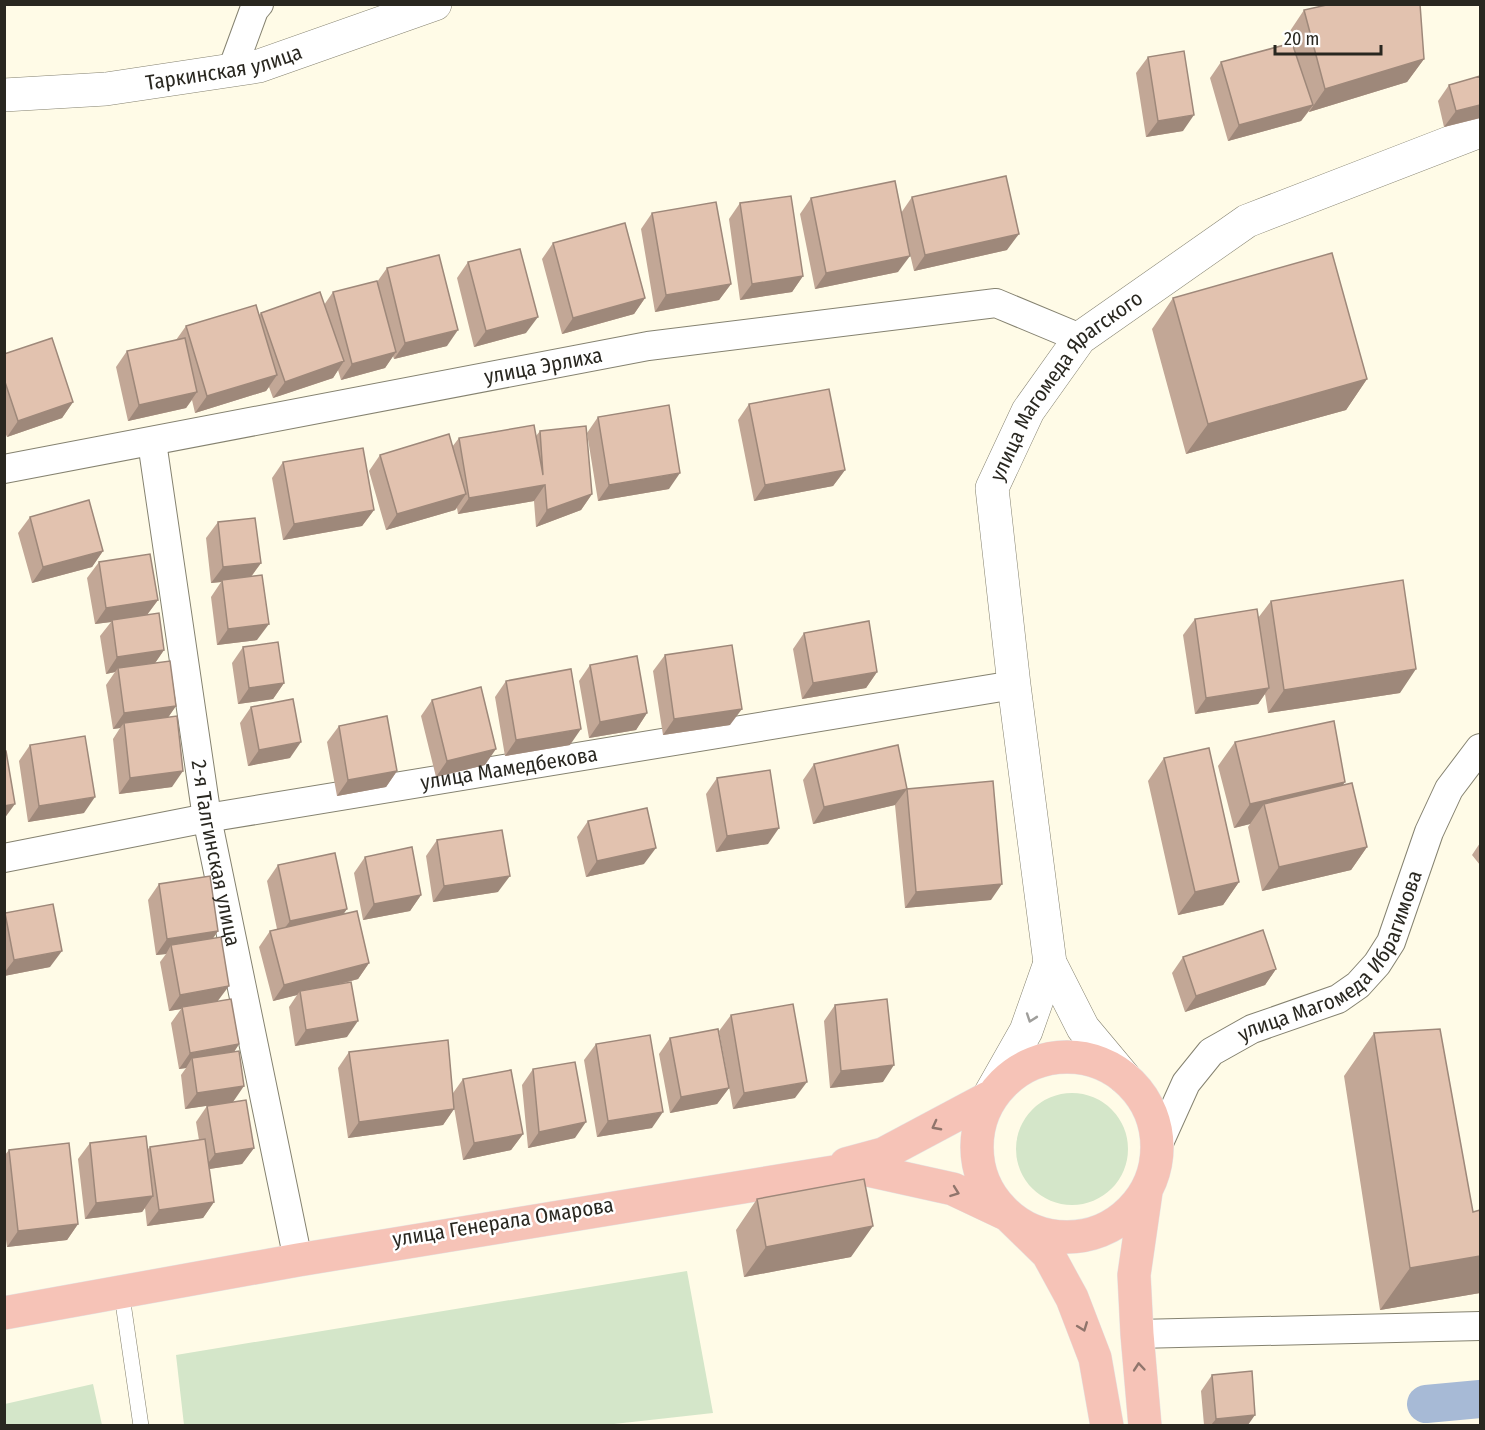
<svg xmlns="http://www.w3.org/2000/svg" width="1485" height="1430" font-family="'Fira Sans Condensed',sans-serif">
<rect width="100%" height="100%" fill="#fffbe7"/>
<path fill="#d4e6c9" d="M1016 1149a56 56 0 1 1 112 0a56 56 0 1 1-112 0Z
M687,1271L713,1413L596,1426L184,1425L176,1355Z
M93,1384L102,1425H5V1404Z"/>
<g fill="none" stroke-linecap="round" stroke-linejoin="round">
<path stroke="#a7bad6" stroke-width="38" d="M1426,1404L1480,1399"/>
<g stroke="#858270" stroke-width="16">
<path id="service" d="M121,1289L141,1426"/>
</g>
<g stroke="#858270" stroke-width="30">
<g id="minor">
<path d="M232,70L254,10L259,4"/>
<path id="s1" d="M152,442L207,818L298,1260"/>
<path id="s2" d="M4,469L648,346L996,303L1080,338"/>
<path id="s3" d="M4,858L207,818L1014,685"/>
<path id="s4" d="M1158,1145L1186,1083L1211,1052L1252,1029L1338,999L1358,985L1377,964L1391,942L1429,832L1449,789L1480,748"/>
<path d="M1137,1334L1480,1326"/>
</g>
</g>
<g stroke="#858270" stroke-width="34">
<g id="tertiary">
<path id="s5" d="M4,95L106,89L259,66L435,4"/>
<path id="s6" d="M1124,1077L1083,1028L1050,963L1014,685L992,488L1028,411L1080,338L1247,221L1480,131"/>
<path d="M988,1098L1026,1031L1050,963"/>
</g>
</g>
<g stroke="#e5e5e4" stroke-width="34">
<path id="primary" d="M977 1147a90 90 0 1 1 180 0a90 90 0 1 1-180 0Z
M846,1164L883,1154L988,1098
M4,1313L298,1260L858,1168L953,1189L1008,1215L1048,1254L1072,1298L1095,1358L1107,1426
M1145,1426L1137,1334L1134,1275L1146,1192"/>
</g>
<use href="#service" stroke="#fff" stroke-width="15"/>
<use href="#minor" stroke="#fff" stroke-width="28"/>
<use href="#tertiary" stroke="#fff" stroke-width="33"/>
<use href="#primary" stroke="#f6c3b7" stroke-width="33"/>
</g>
<path fill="#c2a796" d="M1304,10L1424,59L1407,82L1309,112V111L1301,121L1228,141L1210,78L1221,62L1290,44L1288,34Z
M1148,57L1183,131L1146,137L1136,73Z
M1480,76V118L1444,127L1438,101L1449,85Z
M912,197L1007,250L914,271L904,229L898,272L815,289L800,214L811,198L901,213Z
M740,203L803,276L792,292L740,300L729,219Z
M652,213L731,284L719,300L655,312L641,229Z
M553,243L645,298L634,314L562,334L542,259Z
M468,262L526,333L474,347L457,278Z
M387,268L447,346L394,359L393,356L385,368L341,380L338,370L333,378L273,398L269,387L266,391L195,413L192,400L186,408L128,421L116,367L127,351L176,340L186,326L259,315L261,313L324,305L333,292L377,282Z
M1173,298L1367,379L1346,410L1186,454L1152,329Z
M4,354L73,402L62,418L7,437L4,430Z
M749,404L845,470L833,486L754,501L738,420Z
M598,417L669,489L598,501L587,433Z
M540,431L592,494L581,510L536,527L534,501L458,514L457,508L455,510L386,530L369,471L380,455L452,447L459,438L536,436Z
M283,462L374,510L362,526L283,540L272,478Z
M30,517L103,551L92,567L32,583L18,533Z
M218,522L261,563L251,577L257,640L217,645L211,597L221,582L211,583L206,538Z
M99,562L158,600L147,615L164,650L155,663L176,706L168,717L172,787L119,794L113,739L120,728L113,729L106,685L115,672L106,674L100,636L111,622L95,624L87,578Z
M1271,601L1400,693L1268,713L1265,694L1258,704L1195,714L1183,635L1195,619L1258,618Z
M804,633L877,672L866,688L802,699L793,649Z
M243,647L284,683L273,699L238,704L232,663Z
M665,655L730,725L663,735L653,671Z
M590,665L647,713L636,730L589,738L579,681Z
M506,681L570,745L505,756L495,697Z
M432,700L485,765L436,777L421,716Z
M251,707L290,758L248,766L240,723Z
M339,726L397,771L386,787L337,796L327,742Z
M1235,742L1342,785L1367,847L1351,870L1262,891L1248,827L1250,824L1234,828L1218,766Z
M30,745L84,813L28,822L19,761Z
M1164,758L1239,882L1223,905L1178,915L1148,781Z
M814,764L907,789L991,900L905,908L895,805L813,824L803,780Z
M717,778L768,844L716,852L706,794Z
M588,821L644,864L586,877L577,837Z
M437,840L498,892L433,902L426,856Z
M1480,843V865L1472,855Z
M365,857L421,895L410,911L363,920L354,873Z
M278,865L347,909L343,914L369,963L358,979L341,984L347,1037L295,1046L289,1007L297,995L273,1001L259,947L270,931L277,929L267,881Z
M159,884L218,931L213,938L218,1001L239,1044L234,1052L233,1102L254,1148L242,1164L209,1169L214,1202L203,1218L147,1226L145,1208L142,1212L85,1219L78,1159L90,1143L148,1149L150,1147L199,1140L196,1122L207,1106L212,1105L185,1109L181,1075L186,1068L179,1069L171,1023L181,1009L169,1011L160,962L166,954L156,955L148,900Z
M4,913L50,967L4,976Z
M1183,957L1276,969L1265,985L1185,1012L1172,973Z
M835,1005L883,1082L830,1088L824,1021Z
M731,1015L795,1098L733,1109L719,1031Z
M1374,1033L1473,1212L1480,1210V1293L1380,1310L1344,1076Z
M670,1038L729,1088L717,1104L670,1113L659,1054Z
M596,1044L652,1128L597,1137L584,1060Z
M349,1052L453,1093L463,1079L523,1134L511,1150L463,1160L454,1107V1109L443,1125L348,1138L338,1068Z
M533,1069L575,1138L528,1148L522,1085Z
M9,1150L78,1224L67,1240L7,1247L4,1225V1156Z
M757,1199L851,1257L744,1277L736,1230Z
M1212,1375L1248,1425H1204L1201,1391Z"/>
<path fill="#9e887a" d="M1424,59L1407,82L1309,112L1325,89Z
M1313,105L1301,121L1228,141L1239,125Z
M1480,105V118L1444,127L1456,111Z
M1194,115L1183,131L1146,137L1158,121Z
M1019,234L1007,250L914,271L925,255Z
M910,256L898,272L815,289L826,273Z
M803,276L792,292L740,300L752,284Z
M731,284L719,300L655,312L666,295Z
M645,298L634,314L562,334L573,318Z
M538,317L526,333L474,347L486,331Z
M458,330L447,346L394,359L405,343Z
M396,352L385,368L341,380L352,364Z
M344,361L333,378L273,398L285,382Z
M277,375L266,391L195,413L207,396Z
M1367,379L1346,410L1186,454L1208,424Z
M197,392L186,408L128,421L139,405Z
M73,402L62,418L7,437L18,421Z
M845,470L833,486L754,501L765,485Z
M680,473L669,489L598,501L609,485Z
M545,485L534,501L458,514L469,498Z
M466,494L455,510L386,530L397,514Z
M592,494L581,510L536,527L547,510Z
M374,510L362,526L283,540L294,524Z
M103,551L92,567L32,583L43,567Z
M261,563L249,579L222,580L221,582L211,583L223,567Z
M158,600L146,616L112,620L111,622L95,624L106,608Z
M269,624L257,640L217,645L228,629Z
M164,650L153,666L118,668L115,672L106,674L117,657Z
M1416,669L1400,693L1268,713L1284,690Z
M877,672L866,688L802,699L813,683Z
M284,683L273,699L238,704L249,688Z
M1269,688L1258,704L1195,714L1206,698Z
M176,706L165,722L124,723L120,728L113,729L124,713Z
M742,709L730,725L663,735L674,719Z
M647,713L636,730L589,738L600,722Z
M581,729L570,745L505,756L516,740Z
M301,742L290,758L248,766L259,750Z
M496,749L485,765L436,777L447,761Z
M183,771L172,787L119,794L130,778Z
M397,771L386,787L337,796L348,780Z
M1345,782L1328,806L1264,804L1250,824L1234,828L1250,804Z
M907,789L895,805L813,824L824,807Z
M95,797L84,813L28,822L39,806Z
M15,804L4,819V806Z
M779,828L768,844L716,852L727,836Z
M1367,847L1351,870L1262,891L1279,867Z
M656,848L644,864L586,877L597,861Z
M510,876L498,892L433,902L444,886Z
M1239,882L1223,905L1178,915L1195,892Z
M1002,884L991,900L905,908L916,892Z
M421,895L410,911L363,920L374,904Z
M347,909L335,926L278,937L290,921Z
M218,931L207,947L171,945L166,954L156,955L167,939Z
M62,951L50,967L4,976V973L14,960Z
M369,963L358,979L300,994V991L297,995L273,1001L284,985Z
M1276,969L1265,985L1185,1012L1196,996Z
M229,986L217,1002L182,1007L181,1009L169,1011L180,995Z
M358,1021L347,1037L295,1046L306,1030Z
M239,1044L228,1061L192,1058L186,1068L179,1069L190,1053Z
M894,1065L883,1082L830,1088L841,1071Z
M807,1082L795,1098L733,1109L744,1093Z
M244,1086L233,1102L185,1109L197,1093Z
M729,1088L717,1104L670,1113L681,1097Z
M454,1109L443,1125L348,1138L359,1122Z
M663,1112L652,1128L597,1137L608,1121Z
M586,1122L575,1138L528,1148L539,1132Z
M523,1134L511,1150L463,1160L474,1143Z
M254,1148L242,1164L203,1170L215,1154Z
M153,1196L142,1212L85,1219L96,1203Z
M214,1202L203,1218L147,1226L159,1210Z
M78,1224L67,1240L7,1247L18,1231Z
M873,1226L851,1257L744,1277L766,1247Z
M1480,1256V1293L1380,1310L1410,1268Z
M1255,1415L1248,1425H1211L1216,1419Z"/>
<path fill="#e2c2af" stroke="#9e887a" stroke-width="1.5" d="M1331,4H1420L1424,59L1325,89L1304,10Z
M1292,43L1313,105L1239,125L1221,62Z
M1184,51L1194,115L1158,121L1148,57Z
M1480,76V105L1456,111L1449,85Z
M1006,176L1019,234L925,255L912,197Z
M895,181L910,256L826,273L811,198Z
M791,196L803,276L752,284L740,203Z
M716,202L731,284L666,295L652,213Z
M625,223L645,298L573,318L553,243Z
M520,249L538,317L486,331L468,262Z
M1332,253L1367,379L1208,424L1173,298Z
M439,255L458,330L405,343L387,268Z
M377,281L396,352L352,364L333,292Z
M320,292L344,361L285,382L261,313Z
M256,305L277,375L207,396L186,326Z
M52,338L73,402L18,421L4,379V354Z
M185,338L197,392L139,405L127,351Z
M829,389L845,470L765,485L749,404Z
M669,405L680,473L609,485L598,417Z
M534,425L543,475L540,431L586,426L592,494L547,510L545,485L469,498L459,438Z
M449,434L466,494L397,514L380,455Z
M363,448L374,510L294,524L283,462Z
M89,500L103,551L43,567L30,517Z
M255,518L261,563L223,567L218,522Z
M150,554L158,600L106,608L99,562Z
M262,575L269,624L228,629L222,580Z
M1403,580L1416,669L1284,690L1271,601Z
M1257,609L1269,688L1206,698L1195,619Z
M159,613L164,650L117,657L112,620Z
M869,621L877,672L813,683L804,633Z
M278,642L284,683L249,688L243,647Z
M732,645L742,709L674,719L665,655Z
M637,656L647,713L600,722L590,665Z
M170,661L176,706L124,713L118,668Z
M571,669L581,729L516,740L506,681Z
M481,687L496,749L447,761L432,700Z
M293,699L301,742L259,750L251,707Z
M177,716L183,771L130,778L124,723Z
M387,716L397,771L348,780L339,726Z
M1334,721L1345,782L1250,804L1235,742Z
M85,736L95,797L39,806L30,745Z
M898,745L907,789L824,807L814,764Z
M1209,748L1239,882L1195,892L1164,758Z
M4,751H6L15,804L4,806Z
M770,770L779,828L727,836L717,778Z
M993,781L1002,884L916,892L907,789Z
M1352,783L1367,847L1279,867L1264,804Z
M647,808L656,848L597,861L588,821Z
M502,830L510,876L444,886L437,840Z
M412,847L421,895L374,904L365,857Z
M335,853L347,909L290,921L278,865Z
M210,876L218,931L167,939L159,884Z
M53,904L62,951L14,960L5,913Z
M357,911L369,963L284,985L270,931Z
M1263,930L1276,969L1196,996L1183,957Z
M221,937L229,986L180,995L171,945Z
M351,982L358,1021L306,1030L300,991Z
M231,999L239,1044L190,1053L182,1007Z
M887,999L894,1065L841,1071L835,1005Z
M793,1004L807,1082L744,1093L731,1015Z
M718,1029L729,1088L681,1097L670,1038Z
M1440,1029L1473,1212L1480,1210V1256L1410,1268L1374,1033Z
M650,1035L663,1112L608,1121L596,1044Z
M448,1040L454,1109L359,1122L349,1052Z
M239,1051L244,1086L197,1093L192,1058Z
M575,1062L586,1122L539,1132L533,1069Z
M511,1070L523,1134L474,1143L463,1079Z
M246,1100L254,1148L215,1154L207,1106Z
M146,1136L153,1196L96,1203L90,1143Z
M205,1139L214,1202L159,1210L150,1147Z
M69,1143L78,1224L18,1231L9,1150Z
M864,1179L873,1226L766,1247L757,1199Z
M1252,1371L1255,1415L1216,1419L1212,1375Z"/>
<defs><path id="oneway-chevron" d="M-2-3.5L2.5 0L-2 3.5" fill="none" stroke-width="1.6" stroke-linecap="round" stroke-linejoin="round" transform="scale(1.5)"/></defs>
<use stroke="#9f9e9b" href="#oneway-chevron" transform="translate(1031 1018) rotate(109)"/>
<g stroke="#90756c">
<use href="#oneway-chevron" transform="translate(936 1126) rotate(152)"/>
<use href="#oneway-chevron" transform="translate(955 1192) rotate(20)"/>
<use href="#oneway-chevron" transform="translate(1083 1327) rotate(69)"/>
<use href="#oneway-chevron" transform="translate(1139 1367) rotate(-95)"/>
</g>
<g text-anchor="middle" stroke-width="5" stroke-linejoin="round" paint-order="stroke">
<g font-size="21" fill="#292720" stroke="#fff">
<text dy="7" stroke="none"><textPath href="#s5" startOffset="222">Таркинская улица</textPath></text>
<text dy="7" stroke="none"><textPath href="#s2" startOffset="549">улица Эрлиха</textPath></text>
<text dy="7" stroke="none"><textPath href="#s6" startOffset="744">улица Магомеда Ярагского</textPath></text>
<text dy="7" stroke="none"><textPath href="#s3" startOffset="513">улица Мамедбекова</textPath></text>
<text dy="7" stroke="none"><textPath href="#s1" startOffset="416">2-я Талгинская улица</textPath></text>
<text dy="7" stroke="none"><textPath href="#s4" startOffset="270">улица Магомеда Ибрагимова</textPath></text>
<text transform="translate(503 1222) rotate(-9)" y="7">улица Генерала Омарова</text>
</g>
</g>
<rect width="1485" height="1430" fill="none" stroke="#292720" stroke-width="12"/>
<path d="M1275 45v9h106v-9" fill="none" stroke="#292720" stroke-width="3"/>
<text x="1284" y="45" font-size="18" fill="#292720" stroke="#ffffff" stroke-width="4.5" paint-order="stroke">20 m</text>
</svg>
